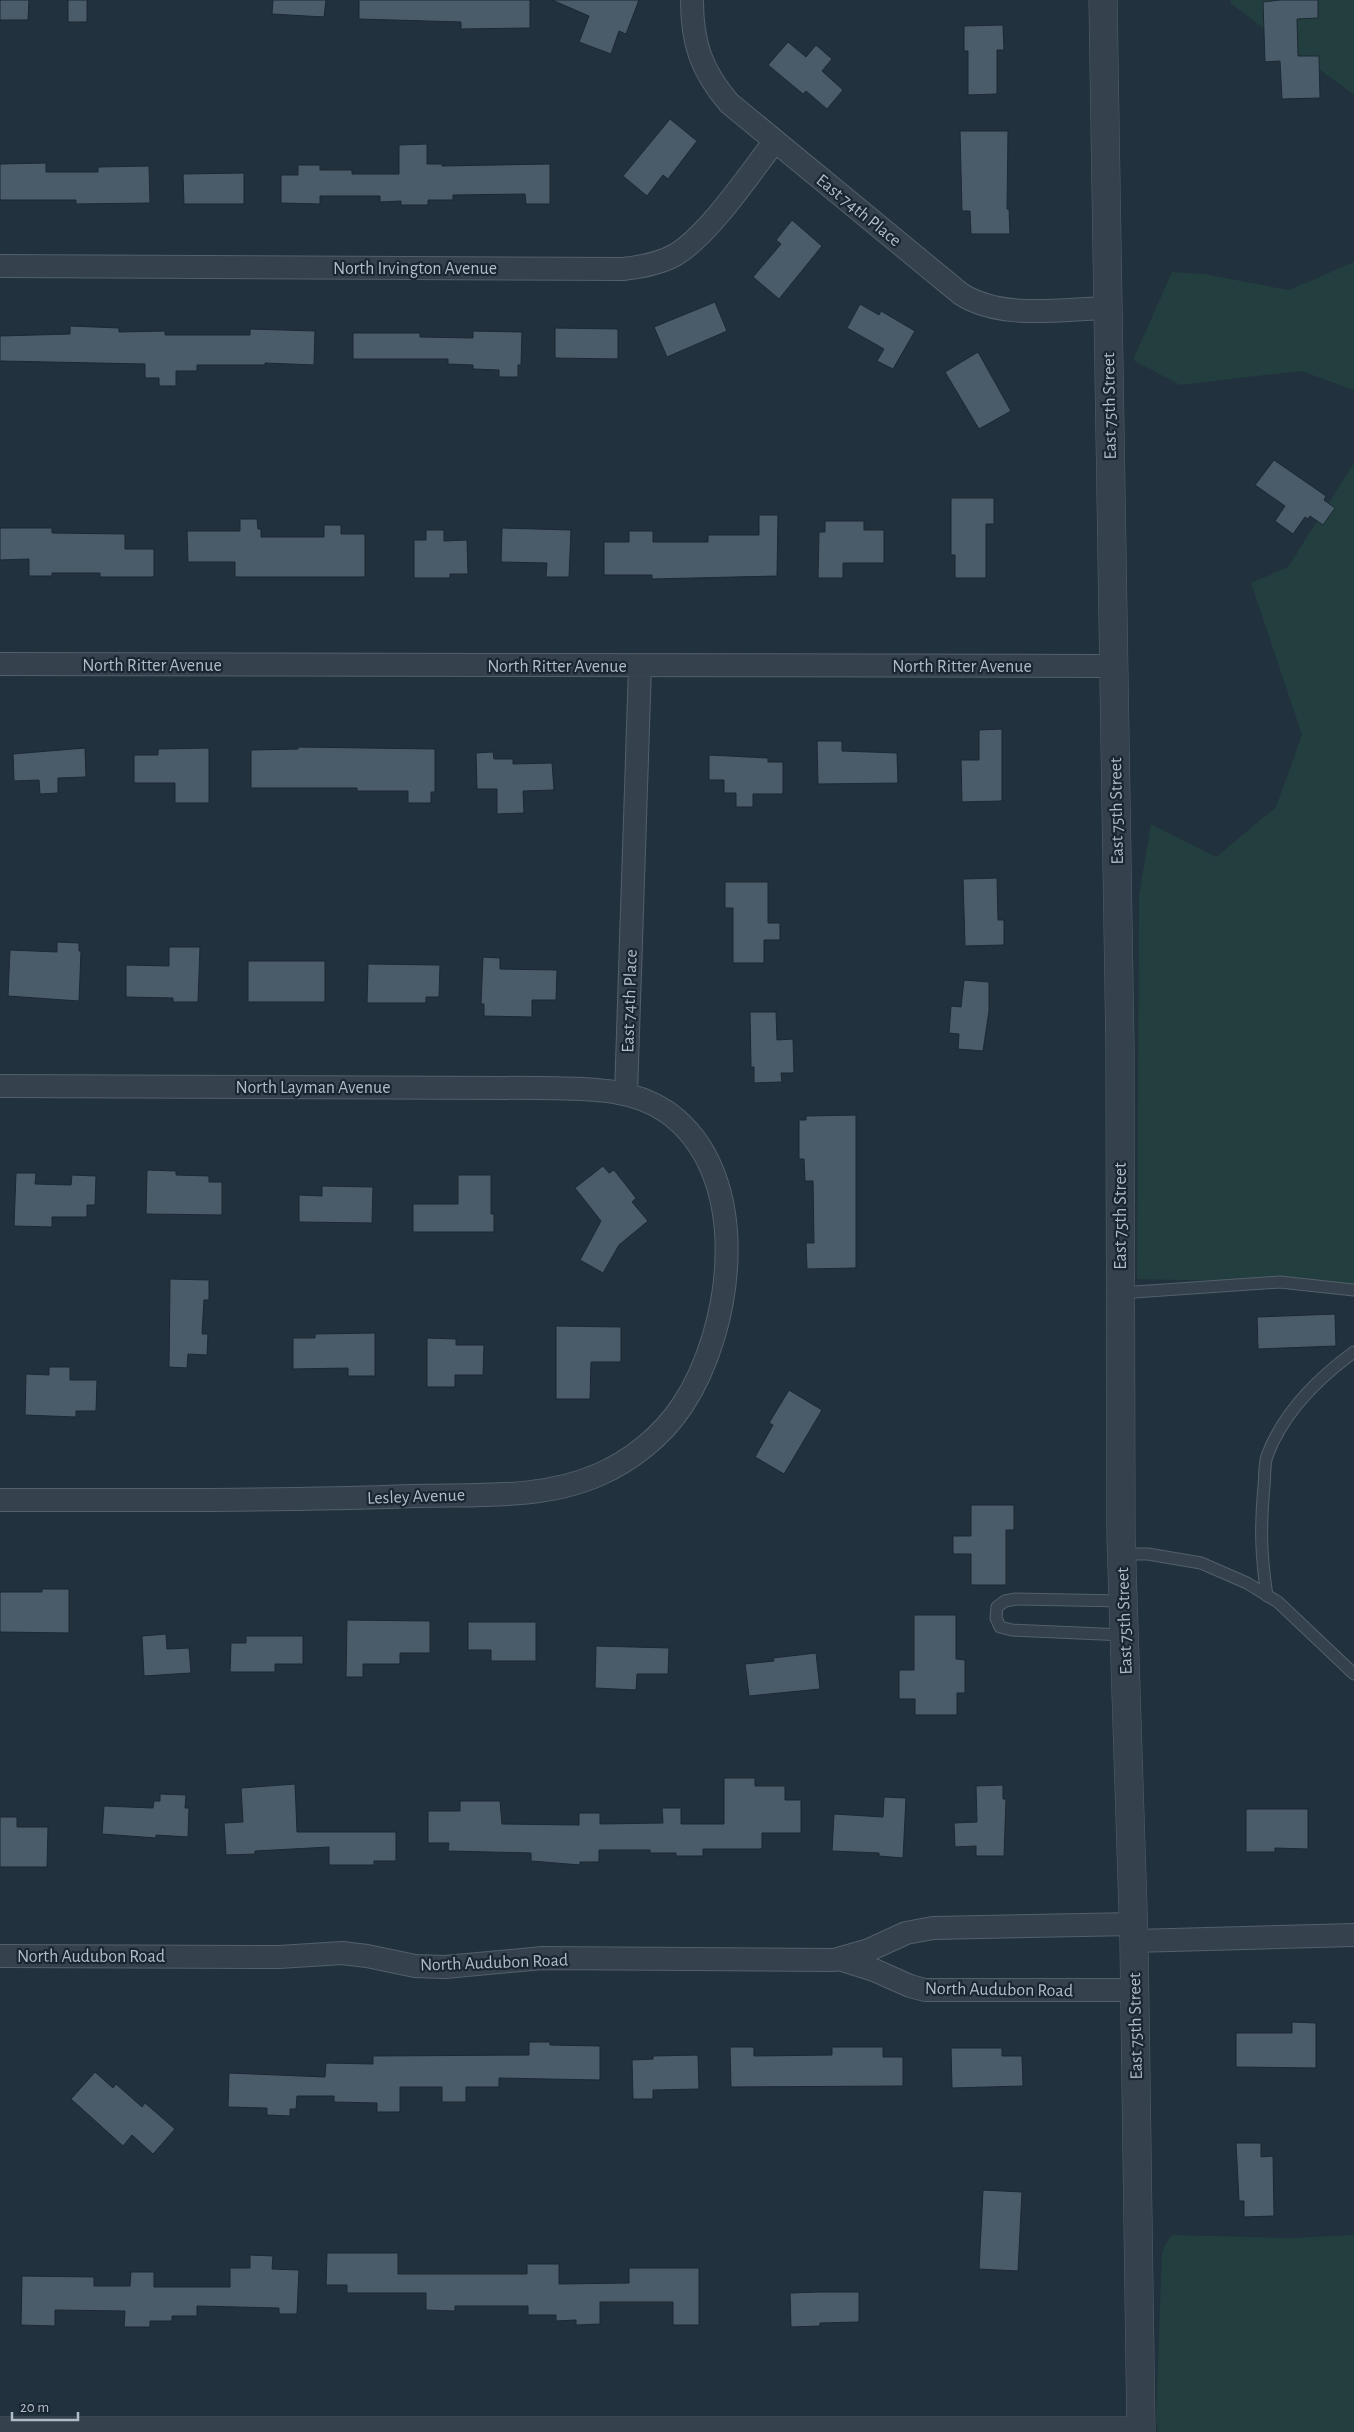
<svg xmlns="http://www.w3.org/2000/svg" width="1354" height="2432" font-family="'Alegreya Sans',sans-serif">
<rect width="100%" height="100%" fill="#21313d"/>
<path fill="#233e3e" d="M1231,0H1354V95L1230,3Z
M1354,262V390L1301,371L1180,385L1133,360L1172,272L1204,274L1289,290Z
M1354,463V1284L1137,1279L1139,895L1151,824L1216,857L1276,807L1302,735L1251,583L1288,567Z
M1171,2235L1290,2238L1354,2235V2432H1158L1156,2419L1162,2252Z"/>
<path fill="#4a5b69" stroke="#1c2934" d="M0,0H29L28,20H0Z
M68,0H87V22H68Z
M273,0H326L324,17L272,14Z
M359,0H530V28L461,29V22L359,19Z
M552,0H639L626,34L619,31L611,54L579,42L589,16Z
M1280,0H1318V18L1297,19L1298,56H1319L1320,98L1282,99L1280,61L1265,62L1263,2Z
M1003,25L1004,50H997V94L968,95V51H964V26Z
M788,42L806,57L816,45L832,59L822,71L843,90L827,109L806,91L803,94L768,65Z
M670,119L697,141L668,179L663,175L647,196L623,176Z
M960,131H1008L1007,209H1009L1010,234H971L970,211H962Z
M427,144V164H442V166L550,164V204H526L525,194L453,195V200H428V205H401V201L380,202V196H320V204L281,203V175H298V165H320V170H352V174H399V145Z
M46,163V172H98V167L149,166L150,203L76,204V200H0V164Z
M244,173V204H184L183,174Z
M792,220L822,246L779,299L753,277L781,244L776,240Z
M715,302L727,331L667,357L654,327Z
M860,304L879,315L881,311L915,331L893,369L877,361L884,349L847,328Z
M70,326L119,328V332L165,331V335H250V329L315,331L314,365L265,363V365H197V371H176V386H159V378H145V364L0,361V336L70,334Z
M555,328L618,329V359L555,358Z
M473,331L522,332L521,365H518V377H499V370L473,369V365L448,364V359H353V333H420V337L473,338Z
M978,352L1011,411L979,429L945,372Z
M1274,460L1326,496L1324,500L1335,508L1323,525L1310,516L1308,519L1305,517L1293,534L1275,521L1285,506L1255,485Z
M951,498H994V524H986V578H955V555H951Z
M759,515H778L777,576L652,579V575H604V542H629V531H653V542H708V535H759Z
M240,519H257L258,529H261V537H324V525H341V534H365V577H235V562H188L187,531H240Z
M825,521H864V530H884V563H843V578H818L819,532H825Z
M0,528H52V533L125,534V549H154V577H100V573H52V576H29V559L0,560Z
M502,528L571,530L569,577H546L547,563L501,562Z
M426,530H444V541L467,540L468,574H450V578H414V540H426Z
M1002,729V801L962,802L961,760H979V730Z
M817,741H842V751L897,753L898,783L818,784Z
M298,747L435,749V792H431V803H408V791H357V788H251V750L298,749Z
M85,748L86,777L58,778V793L40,794L39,780L14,781L13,754Z
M209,748V803H175V783H134V755H158V749Z
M493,752L494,759H513V764L552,763L554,790L523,791L524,813L497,814V789H477L476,753Z
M709,755L768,758V762H783V794H753V807H736V793H724V780H709Z
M997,878L998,920H1004V945L965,946L963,879Z
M725,882H768V923H780V940H764V963H733V908H725Z
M57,942L79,943V951H81L79,1001L8,996L10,950L57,952Z
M169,947H200L198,1002H173V998L126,997V965L169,966Z
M483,957L500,958V969L557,970L556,1000H532V1017L484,1016V1004H481Z
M248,961H325V1002H248Z
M368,964L440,965L439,997H426V1003H367Z
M964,980L989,982V1011L983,1051L958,1049L959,1034L949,1033L951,1006L961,1007Z
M750,1012H776L777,1040L793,1039L794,1073H781L782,1082L754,1083V1067H751Z
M856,1115V1268L807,1269L806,1243H814L813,1181H805L804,1159H799V1120H806V1116Z
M603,1166L609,1173L614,1170L636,1198L632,1202L648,1221L619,1245L603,1273L580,1260L601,1221L575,1188Z
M147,1170L176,1171V1175L209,1176V1182H222V1215L146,1214Z
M16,1173H36L35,1184L71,1185L72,1175L96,1176L95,1205H87V1217H52V1227L14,1226Z
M458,1175H491V1214H494V1232H413V1204H458Z
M322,1186L373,1187L372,1223L299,1222V1195L322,1196Z
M170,1279L209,1280V1300H204L202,1334H208L207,1355L188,1354L187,1368L169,1367Z
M1335,1314L1336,1346L1258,1349L1257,1317Z
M556,1326L621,1327V1362H591L590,1399H556Z
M375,1333V1376H348V1368L293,1369V1338H315V1334Z
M427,1338L456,1339V1345H484L483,1375H455V1387H427Z
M49,1367H70V1380H97L96,1411H76V1417L25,1415L26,1374L49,1375Z
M789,1390L822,1410L784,1474L755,1457L773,1425L769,1423Z
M971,1505H1014V1530H1006V1585H971V1554H953V1536H971Z
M42,1589H69V1633L0,1632V1592H42Z
M914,1615H956V1659L965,1660V1693H957V1715H915V1699H899V1670H914Z
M347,1620L430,1621V1653H400V1664H363V1677H346Z
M468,1622H536V1661H491V1650H468Z
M166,1634L167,1649L189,1648L191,1673L144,1676L142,1636Z
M246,1636H303V1664H275V1672H230L231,1643H246Z
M596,1646L669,1648L668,1674H637L636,1690L595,1688Z
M816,1653L820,1689L749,1696L745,1664L774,1661L773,1658Z
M724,1778H755V1786H785V1800H801V1833H762V1849H703V1856H676V1853H650V1850H599V1862H580V1865L531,1861V1853L448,1851L449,1843H428V1811H460V1801H500L502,1824L579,1825V1813H600V1824L663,1823L662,1808H681V1824H724Z
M295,1784L297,1832H396V1861H374V1865H329V1847L255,1851V1854L226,1855L224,1823L243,1822L241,1788Z
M1003,1785V1799H1006L1004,1856H976V1846L955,1847L954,1823L977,1822L976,1786Z
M160,1794L186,1795L185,1808H189L188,1837L156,1835V1838L102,1834L104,1806L153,1808L154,1801H160Z
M884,1797L906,1798L903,1858L879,1856V1853L832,1851L834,1814L883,1817Z
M1246,1809H1308V1849L1275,1848V1852H1246Z
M0,1817H17V1827H48L47,1867H0Z
M1292,2022L1316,2023V2068L1236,2067V2033H1292Z
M529,2042H550V2045L600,2046V2080L499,2078V2087H466V2102H442V2087H400V2112H377V2103L334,2102V2096H297L296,2109H290V2116L267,2115V2108L228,2107L229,2073L325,2077L326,2063L373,2064V2056L529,2055Z
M730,2047H754V2056L832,2055V2047H883V2057H903V2086L731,2087Z
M951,2048H1002V2056H1022L1023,2086L952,2088Z
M698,2055L699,2089L653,2090V2099H633L632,2060L653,2059V2056Z
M95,2072L113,2088L116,2084L142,2107L145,2103L175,2129L153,2154L132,2135L123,2146L71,2099Z
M1236,2143H1261V2157L1273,2156L1274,2216L1244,2217V2201H1239Z
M983,2190L1022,2192L1018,2271L979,2269Z
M327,2253H398V2274H527V2264H559V2284L629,2283V2268H699V2325H673V2302H600V2324L576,2325V2320L556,2321V2315H528V2306H455V2311L426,2310V2293H347V2285H326Z
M250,2255L273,2256L272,2269L299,2270L297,2314H279V2308L197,2306V2316H172V2321H150V2327H124L125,2311L55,2310V2326L21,2325L22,2276L94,2277V2286H130L131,2272H154V2287H230V2268H250Z
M819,2292H859V2322L820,2323V2326L791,2327L790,2293Z"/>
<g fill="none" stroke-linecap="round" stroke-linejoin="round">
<g stroke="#53606b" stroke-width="13">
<path id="service" d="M1120,1293L1280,1282L1354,1290
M1121,1554H1148L1201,1563L1247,1583L1278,1602L1354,1674
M1267,1596C1261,1556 1260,1527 1264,1486C1265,1477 1264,1465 1267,1456C1283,1413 1317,1379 1354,1352
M1123,1601L1016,1599L1005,1601L997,1607L996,1618L1000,1627L1012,1630L1124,1635"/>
</g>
<g stroke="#53606b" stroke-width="24">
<path id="minor" d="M692,0C692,43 701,70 729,103L961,294C1002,320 1060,309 1107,308
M0,266L623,269C641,267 659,264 675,255C709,235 750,173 775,141
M0,664L1113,666
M0,1086L543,1088C586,1089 630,1087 667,1112C754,1174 734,1328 682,1406C662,1436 631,1461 598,1475C541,1500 474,1494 414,1496C276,1501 138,1500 0,1500
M626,1094L640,666
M1134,1941L1354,1935
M0,1956L279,1957L342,1953L367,1956L415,1966L445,1967L543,1958L834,1960L869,1950L906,1933L933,1928L1134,1924
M839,1959L874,1970L910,1986L925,1990H1135"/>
</g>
<g stroke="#53606b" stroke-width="29">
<path id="tertiary" d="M1103,0L1120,1048L1121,1536L1134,1941L1141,2432
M0,2431H1141"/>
</g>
<use href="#service" stroke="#35424d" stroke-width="11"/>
<use href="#minor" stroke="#35424d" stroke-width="22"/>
<use href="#tertiary" stroke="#35424d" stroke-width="28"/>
</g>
<g text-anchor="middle" stroke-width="4.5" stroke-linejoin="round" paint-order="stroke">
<g font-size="18" fill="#b0bdc9" stroke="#1a2732">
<text transform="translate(859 210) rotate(39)" y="6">East 74th Place</text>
<text x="415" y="274">North Irvington Avenue</text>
<text transform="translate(1109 406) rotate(-91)" y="6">East 75th Street</text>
<text x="152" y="671">North Ritter Avenue</text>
<text x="557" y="672">North Ritter Avenue</text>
<text x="962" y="672">North Ritter Avenue</text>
<text transform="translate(1116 811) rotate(-91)" y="6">East 75th Street</text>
<text transform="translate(629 1001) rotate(-88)" y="6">East 74th Place</text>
<text x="313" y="1093">North Layman Avenue</text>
<text transform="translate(1120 1216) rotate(-90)" y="6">East 75th Street</text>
<text transform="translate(416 1496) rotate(-2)" y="6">Lesley Avenue</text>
<text transform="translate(1124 1621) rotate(-92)" y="6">East 75th Street</text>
<text x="91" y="1962">North Audubon Road</text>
<text transform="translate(494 1962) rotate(-2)" y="6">North Audubon Road</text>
<text transform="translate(999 1989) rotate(1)" y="6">North Audubon Road</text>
<text transform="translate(1135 2026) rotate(-91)" y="6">East 75th Street</text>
</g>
</g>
<path d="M12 2412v8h66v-8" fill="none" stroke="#b0bdc9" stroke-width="2.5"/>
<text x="20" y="2412" font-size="15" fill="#b0bdc9" stroke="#1a2732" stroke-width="4" paint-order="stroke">20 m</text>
</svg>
